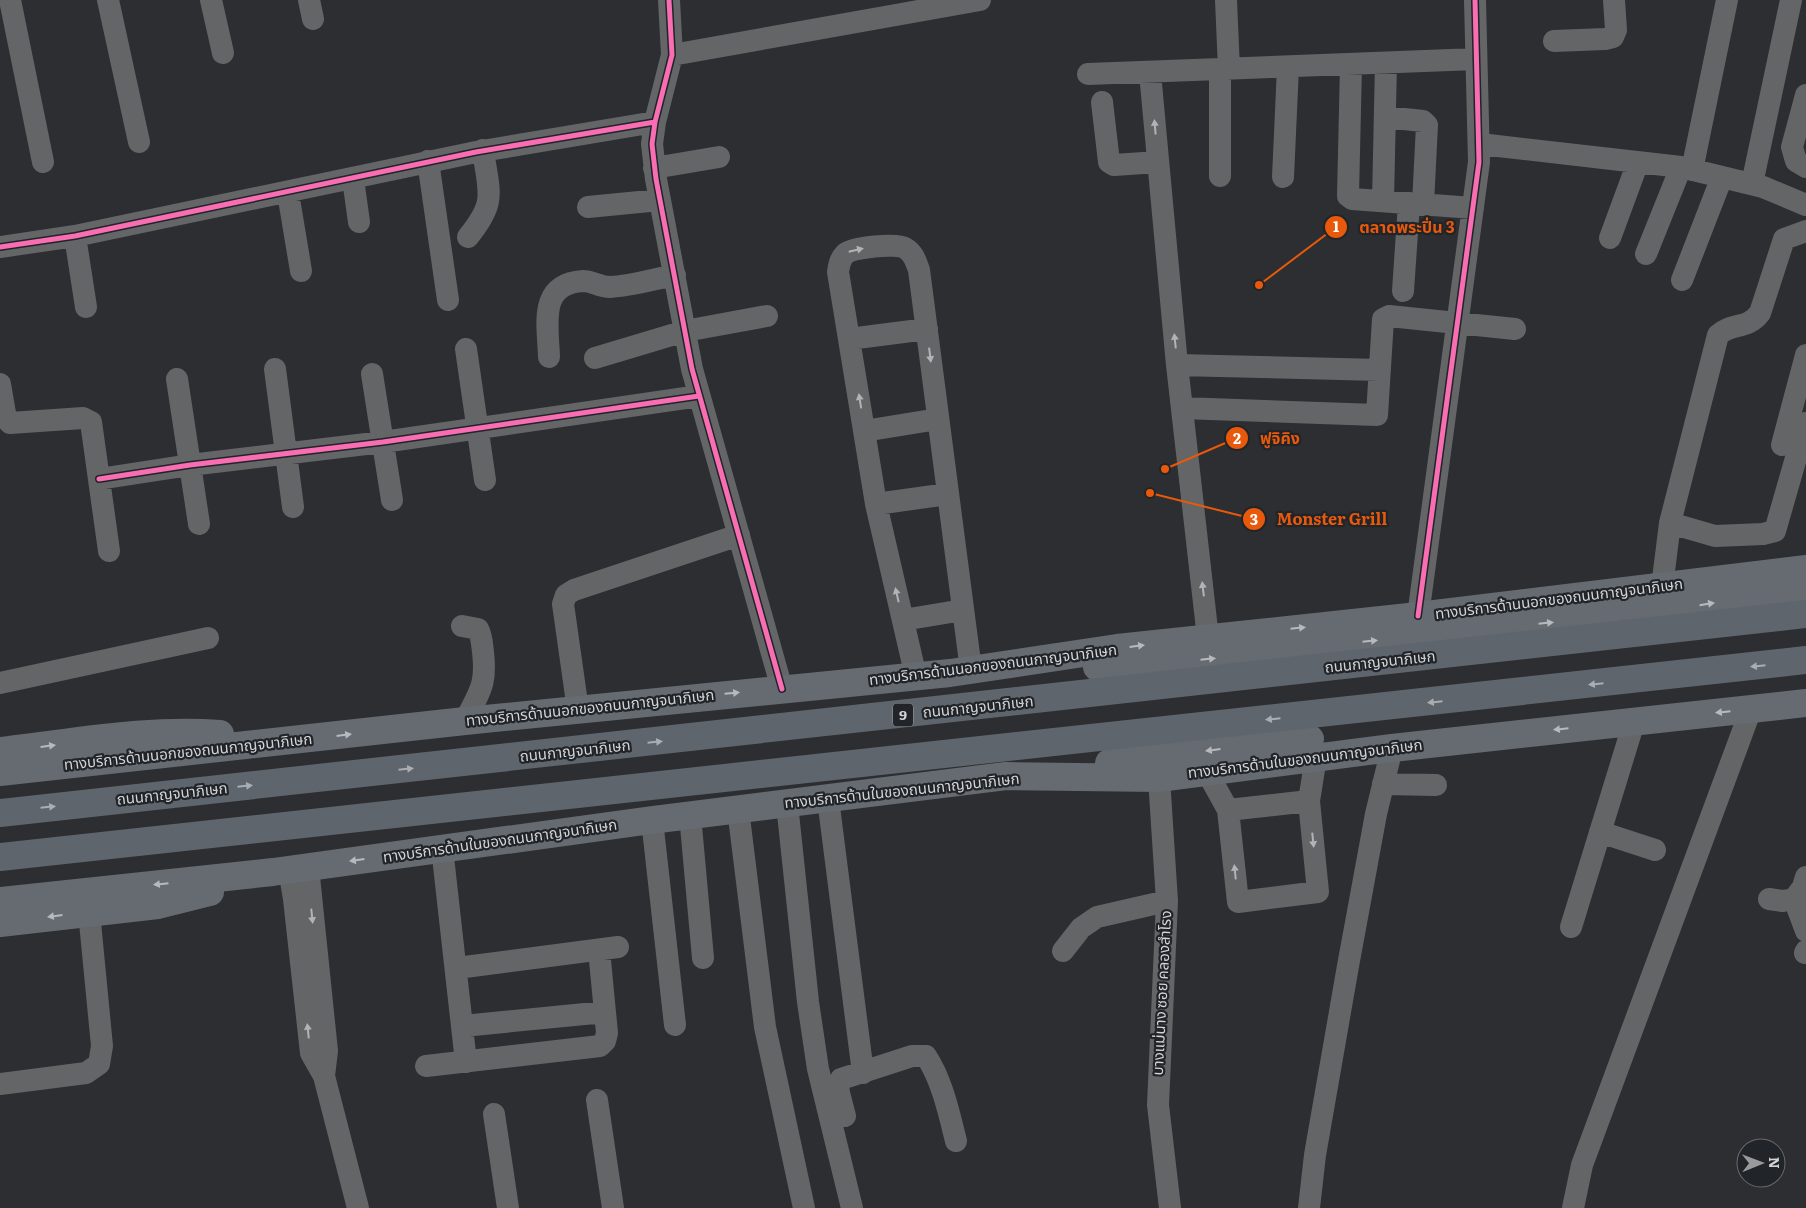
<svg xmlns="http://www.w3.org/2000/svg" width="1806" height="1208" font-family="Literata,'Noto Sans Thai',serif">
<rect width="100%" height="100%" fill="#2c2e31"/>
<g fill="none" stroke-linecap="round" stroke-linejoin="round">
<path stroke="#636567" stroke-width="22" d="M10,0L43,162
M108,0L139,142
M211,0L223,53
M309,0L313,19
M669,0L672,55L655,122L652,144L656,179L692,369L782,689
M1226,0L1229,69
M1554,41L1605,39L1613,37L1616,30L1614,0
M672,55L980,0
M1351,65L1348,196L1352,199L1473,208
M1220,69V176
M1150,73L1177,365L1208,638
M1088,74L1476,59
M1806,95L1792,147L1796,161L1806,167
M1102,102L1109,162L1114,165L1158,162
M1385,117L1423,121L1427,125L1423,204
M1480,144L1681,167L1763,187L1806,205
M428,161L448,300
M654,168L719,157
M1692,170L1727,0
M1283,177L1288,67
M353,179L359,222
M1752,184L1791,0
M288,193L301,271
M1383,201L1386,63
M588,207L660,200
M75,236L86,307
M468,237C497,201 489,194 483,150
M1610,238L1638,162
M0,247L75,236L476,152L655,122
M1646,254L1681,167
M1682,280L1722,177
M1403,291L1409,203
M849,339L927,329
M466,349L485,480
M549,357C548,324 538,284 583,281C592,281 600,287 610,287C631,286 654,279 675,275
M595,358L685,331L767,316
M1177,365L1380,370
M275,369L293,507
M372,374L392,500
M177,379L199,524
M0,384L6,419L10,423L83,418L91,422L109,551
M1182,408L1377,415L1383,319L1389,316L1515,329
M864,431L938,419
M1782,445L1806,355
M99,479L190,465L383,442L699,396
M876,504L948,494
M1670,523L1718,335C1732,322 1747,330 1760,313L1784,239L1806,231
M1662,587L1670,523L1715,536L1763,534L1775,531L1806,423
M1418,616L1479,162L1475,0
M903,620L963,610
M462,626L478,629C482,637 482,644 483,652C487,686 479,692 465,721
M916,677L876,504L838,272C839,265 840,259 845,254C852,247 897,243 905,248C914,253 916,262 919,270L971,670
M0,683L208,638
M578,710L563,604L566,595L574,590L739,535
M1207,772L1228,810L1238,902L1318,892L1309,801L1316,757
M1159,778L1167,901L1158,1105L1170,1208
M1383,784L1436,785
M828,799L863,1073
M787,804L808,1002L818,1069L852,1208
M738,809L765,1027L804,1208
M1228,810L1309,801
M690,815L703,958
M652,820L675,1025
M1600,832L1655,850
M442,848L466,1062
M308,867L327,1051L324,1076
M289,869L294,899L311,1053L324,1076L358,1208
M1769,899L1783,901L1794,899L1803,887L1806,877
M1794,899L1806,931
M1571,927L1634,722
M1063,951L1081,928L1097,917L1167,901
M1805,953L1806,951
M457,968L618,947
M463,1026L605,1012
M426,1066L600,1046L605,1041L607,1033L599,950
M0,1084L86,1073L99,1064L102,1046L89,912
M597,1100L613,1208
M494,1114L508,1208
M845,1116L838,1089L841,1079L912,1056H926C942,1080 949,1113 956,1141
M1309,1208L1315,1155L1348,966L1376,814L1392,748
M1573,1208L1582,1165L1751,709"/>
<path stroke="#666b71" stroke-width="28" d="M1097,667L1147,665L1683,608L1806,591
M0,751C72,743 147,728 220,734
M1109,763L1310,739
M0,772L465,721L950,673L1117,648L1418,616L1806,569
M0,901L273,872L652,820L1006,776L1159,778L1392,748L1806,703
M0,923L158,905L210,892"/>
<path stroke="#5f656c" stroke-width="28" d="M0,813L1806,614
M0,857L1806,660"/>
<g stroke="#212428" stroke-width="8">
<path id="cycleway" d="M669,0L672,55L655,122L652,144L656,179L692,369L782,689
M0,247L75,236L476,152L655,122
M99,479L190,465L383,442L699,396
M1418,616L1479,162L1475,0"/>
</g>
<use href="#cycleway" stroke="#f96db3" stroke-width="5"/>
</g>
<defs><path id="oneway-solid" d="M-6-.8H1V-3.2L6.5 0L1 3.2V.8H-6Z" transform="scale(1.25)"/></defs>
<g fill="#b1b3b5">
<use href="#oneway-solid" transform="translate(1155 127) rotate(-95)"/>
<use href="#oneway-solid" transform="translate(856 250) rotate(-13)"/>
<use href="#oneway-solid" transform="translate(1175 341) rotate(-96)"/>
<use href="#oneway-solid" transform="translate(930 355) rotate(83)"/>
<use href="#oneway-solid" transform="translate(860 401) rotate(-99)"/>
<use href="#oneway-solid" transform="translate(1203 589) rotate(-97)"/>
<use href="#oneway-solid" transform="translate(897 595) rotate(-103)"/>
<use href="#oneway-solid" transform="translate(1313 840) rotate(84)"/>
<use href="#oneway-solid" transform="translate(1235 872) rotate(-96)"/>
<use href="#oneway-solid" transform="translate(312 916) rotate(84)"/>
<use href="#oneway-solid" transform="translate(308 1031) rotate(-96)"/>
</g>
<g fill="#b7babd">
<use href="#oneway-solid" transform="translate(1707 604) rotate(-9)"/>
<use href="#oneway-solid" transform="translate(1546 623) rotate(-6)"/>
<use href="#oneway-solid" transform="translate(1298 628) rotate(-6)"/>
<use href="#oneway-solid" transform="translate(1370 641) rotate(-6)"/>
<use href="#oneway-solid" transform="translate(1137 646) rotate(-7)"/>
<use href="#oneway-solid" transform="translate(1208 659) rotate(-6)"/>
<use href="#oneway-solid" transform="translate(732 693) rotate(-5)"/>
<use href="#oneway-solid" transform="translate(1723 712) rotate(174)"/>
<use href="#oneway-solid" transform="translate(1561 729) rotate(174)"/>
<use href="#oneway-solid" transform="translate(344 735) rotate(-7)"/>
<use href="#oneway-solid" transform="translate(48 746) rotate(-7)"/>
<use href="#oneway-solid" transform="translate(1213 750) rotate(173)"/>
<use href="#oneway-solid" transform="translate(357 860) rotate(172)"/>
<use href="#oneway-solid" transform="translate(161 884) rotate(174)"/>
<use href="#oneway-solid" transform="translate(55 916) rotate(173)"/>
</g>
<g fill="#aaadb1">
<use href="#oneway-solid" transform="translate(1758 666) rotate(174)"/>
<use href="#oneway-solid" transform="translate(1596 684) rotate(174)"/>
<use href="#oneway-solid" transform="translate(1435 702) rotate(174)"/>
<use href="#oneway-solid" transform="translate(1273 719) rotate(174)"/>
<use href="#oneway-solid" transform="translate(655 742) rotate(-6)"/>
<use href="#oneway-solid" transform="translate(406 769) rotate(-6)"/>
<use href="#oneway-solid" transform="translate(245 786) rotate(-6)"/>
<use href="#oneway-solid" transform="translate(48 807) rotate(-6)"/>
</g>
<g text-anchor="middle" stroke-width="4.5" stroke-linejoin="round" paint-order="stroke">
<rect fill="#212428" stroke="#9d9fa2" stroke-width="1" x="893" y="703.5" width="20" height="23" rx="4"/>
<g font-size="14" font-weight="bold" fill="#d2d4d6">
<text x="903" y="720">9</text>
</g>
<g font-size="15" fill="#d2d4d6" stroke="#212428">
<text transform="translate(1559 599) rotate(-7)" y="5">ทางบริการด้านนอกของถนนกาญจนาภิเษก</text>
<text transform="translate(1380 662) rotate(-6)" y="5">ถนนกาญจนาภิเษก</text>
<text transform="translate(993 665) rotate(-7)" y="5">ทางบริการด้านนอกของถนนกาญจนาภิเษก</text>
<text transform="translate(978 707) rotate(-6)" y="5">ถนนกาญจนาภิเษก</text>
<text transform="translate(590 708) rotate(-6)" y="5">ทางบริการด้านนอกของถนนกาญจนาภิเษก</text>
<text transform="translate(575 751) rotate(-6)" y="5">ถนนกาญจนาภิเษก</text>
<text transform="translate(188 752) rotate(-6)" y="5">ทางบริการด้านนอกของถนนกาญจนาภิเษก</text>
<text transform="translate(1305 759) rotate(-7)" y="5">ทางบริการด้านในของถนนกาญจนาภิเษก</text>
<text transform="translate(902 791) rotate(-6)" y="5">ทางบริการด้านในของถนนกาญจนาภิเษก</text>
<text transform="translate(172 794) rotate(-6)" y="5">ถนนกาญจนาภิเษก</text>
<text transform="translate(500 841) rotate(-8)" y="5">ทางบริการด้านในของถนนกาญจนาภิเษก</text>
<text transform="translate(1162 993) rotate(-87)" y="5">บางแม่นาง ซอย คลองสำโรง</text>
</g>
</g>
<path fill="none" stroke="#e8590c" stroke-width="2" d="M1259 285L1336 227M1165 469L1237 438M1150 493L1254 519"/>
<g fill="#e8590c" stroke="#212428" stroke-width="2">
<circle cx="1259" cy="285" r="5"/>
<circle cx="1165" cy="469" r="5"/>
<circle cx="1150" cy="493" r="5"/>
<circle cx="1336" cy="227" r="12"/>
<circle cx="1237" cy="438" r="12"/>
<circle cx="1254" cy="519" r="12"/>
</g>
<g font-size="15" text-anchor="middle" font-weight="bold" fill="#fff">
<text x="1336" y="232">1</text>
<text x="1237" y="444">2</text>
<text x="1254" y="525">3</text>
</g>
<g font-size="16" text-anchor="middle" font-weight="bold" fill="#e8590c" stroke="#212428" stroke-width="4.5" stroke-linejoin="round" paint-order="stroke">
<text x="1407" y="233">ตลาดพระปิ่น 3</text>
<text x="1280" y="444">ฟูจิคิง</text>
<text x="1332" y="525">Monster Grill</text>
</g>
<g transform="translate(1761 1163) rotate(89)"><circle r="24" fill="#212428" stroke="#686a6e"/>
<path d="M0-4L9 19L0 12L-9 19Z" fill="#989a9c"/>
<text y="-8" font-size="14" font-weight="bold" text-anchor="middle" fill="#d2d4d6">N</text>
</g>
</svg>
